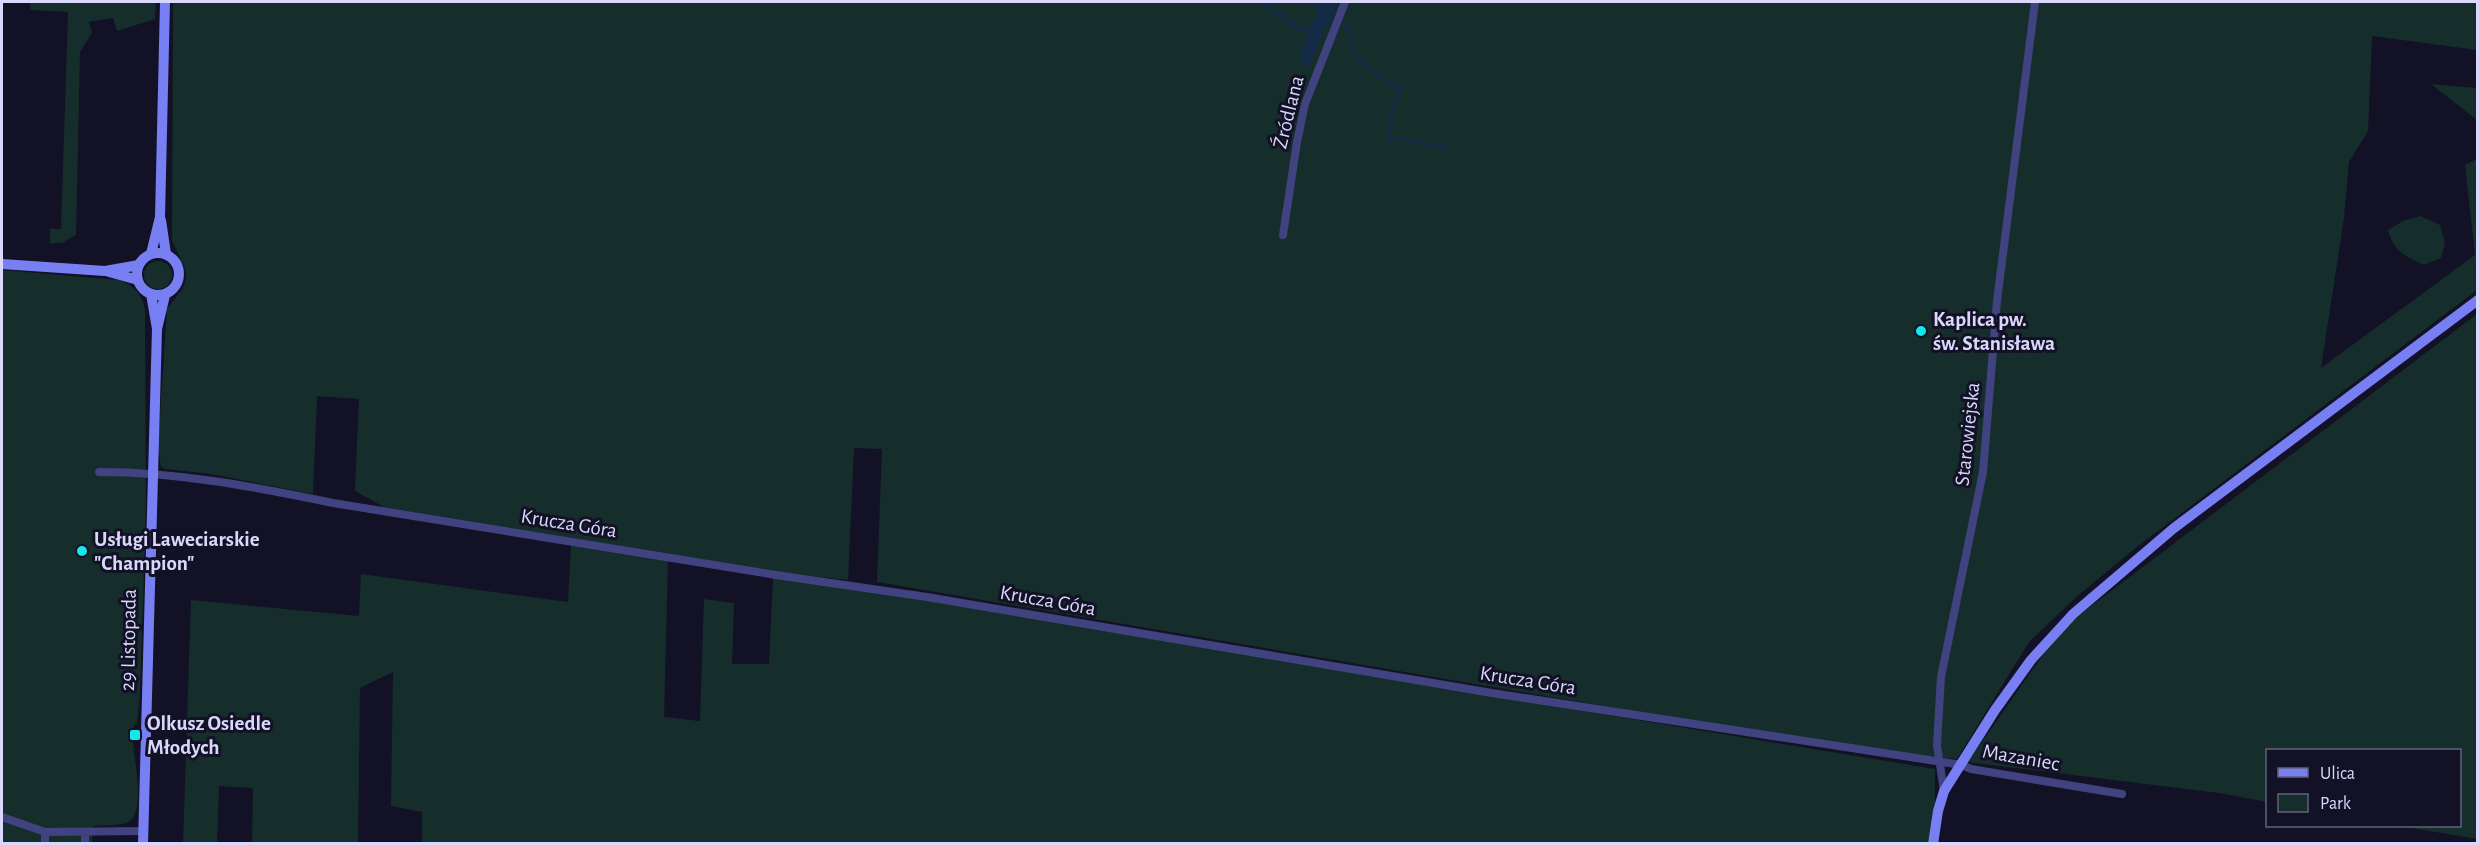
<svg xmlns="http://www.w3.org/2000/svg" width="2479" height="845" font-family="'Alegreya Sans',sans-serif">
<rect width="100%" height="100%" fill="#131125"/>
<path fill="#152e2b" d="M30,2H156L155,19L117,31L113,18L89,22L92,33L80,52L76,235L62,243H50V229H61L68,12L30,10Z
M173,2H2477V50L2372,36L2368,131L2349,162L2344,218L2321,368L2475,255L2465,165L2477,159V290L2138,546L2074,599L2029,642L1957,759L1931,756L1915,759L877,582L882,449L854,448L848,580L776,572L384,507L355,491L359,399L317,396L313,494L211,474L166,469L161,467L158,446L167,309L183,288L186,279L185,268L172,241Z
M2431,84L2477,88V120Z
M2420,216L2440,225L2445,243L2441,258L2424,265C2404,256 2394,251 2388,230L2403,221Z
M144 275a14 14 0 1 1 28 0a14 14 0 1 1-28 0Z
M2,270L118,280C134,285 141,293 145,309L146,504L140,696L137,723H135L133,731H130V738L133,739C133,758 148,816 126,823C116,826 103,825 93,826L92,843H2Z
M2477,314V839L2400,826H2460V750H2268L2267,802L2219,793L1968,762L2061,629Z
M571,544L668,560L664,717L700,721L704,599L734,603L732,664H769L773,577L977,606L1492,696L1935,769V803L1929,844L422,843V812L391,806L393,672L360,688L358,843H252L253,788L219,786L217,843L183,844L191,600L359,616L361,574L568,602Z"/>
<path fill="#132b47" d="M1323,2H1338L1331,23L1322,28L1323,35C1319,43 1313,60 1308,67H1304V59H1300L1307,33L1311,30V24L1318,11L1315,7L1317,5L1320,6Z"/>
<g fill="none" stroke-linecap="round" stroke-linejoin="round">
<path stroke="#132b47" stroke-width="3" d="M1262,2L1271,11L1282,14L1281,17L1285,21H1293L1290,25L1296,29L1311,30
M1342,22C1351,32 1350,41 1354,53C1359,64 1388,83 1400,87L1393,108L1389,138L1411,140L1427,146H1442L1449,149"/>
<path stroke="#40437f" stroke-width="8" d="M1283,235L1297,142L1305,104L1345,2
M99,472C179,472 255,487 333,503L776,575L927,597L1492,693L1962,765L1971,769L2122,794
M1944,791L1937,745L1941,677L1983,472L1997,301L2035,2
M2,817L45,832L143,831
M85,832V844
M45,844V832"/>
<path stroke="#777ff3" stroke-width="10" d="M161,220L166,254
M137 274a21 21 0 1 1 42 0a21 21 0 1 1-42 0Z
M151,254L160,217L165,2
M2,264L105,271L139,265
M109,272L138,280
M157,329L165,295
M143,844L157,329L151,294
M1933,844L1938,811L1944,791L1995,710L2031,660L2073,614L2174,528L2478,300"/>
</g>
<g fill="#15e8eb" stroke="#131125" stroke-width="2">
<circle cx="1921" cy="331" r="6"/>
<circle cx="82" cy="551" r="6"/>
<rect x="129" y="729" width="12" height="12" rx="3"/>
</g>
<g text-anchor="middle" stroke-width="6" stroke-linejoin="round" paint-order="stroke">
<g font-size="21" fill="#d9d8fc" stroke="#131125">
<text transform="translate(1288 112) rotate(-76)" y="7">Źródlana</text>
<text transform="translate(1967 434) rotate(-84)" y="7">Starowiejska</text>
<text transform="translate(569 523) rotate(9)" y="7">Krucza Góra</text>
<text transform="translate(1048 600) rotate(10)" y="7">Krucza Góra</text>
<text transform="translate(128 640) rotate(-89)" y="7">29 Listopada</text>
<text transform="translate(1528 680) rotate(9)" y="7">Krucza Góra</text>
<text transform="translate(2021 757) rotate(10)" y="7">Mazaniec</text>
</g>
<g font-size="21" font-weight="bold" fill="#d9d8fc" stroke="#131125" text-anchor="start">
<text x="1933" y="326">Kaplica pw.<tspan x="1933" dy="24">św. Stanisława</tspan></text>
<text x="94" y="546">Usługi Laweciarskie<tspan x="94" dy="24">"Champion"</tspan></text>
<text x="147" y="730">Olkusz Osiedle<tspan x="147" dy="24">Młodych</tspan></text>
</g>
</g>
<rect width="2479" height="845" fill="none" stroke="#d9d8fc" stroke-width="6"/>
<rect x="2266" y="749" width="195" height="78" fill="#131125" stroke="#62617b" stroke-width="1.5"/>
<rect x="2278" y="768" width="30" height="9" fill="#777ff3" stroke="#62617b" stroke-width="1.5"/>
<text x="2320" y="779" font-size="18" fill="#d9d8fc">Ulica</text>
<rect x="2278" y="794" width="30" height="18" fill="#152e2b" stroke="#62617b" stroke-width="1.5"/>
<text x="2320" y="809" font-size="18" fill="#d9d8fc">Park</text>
</svg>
